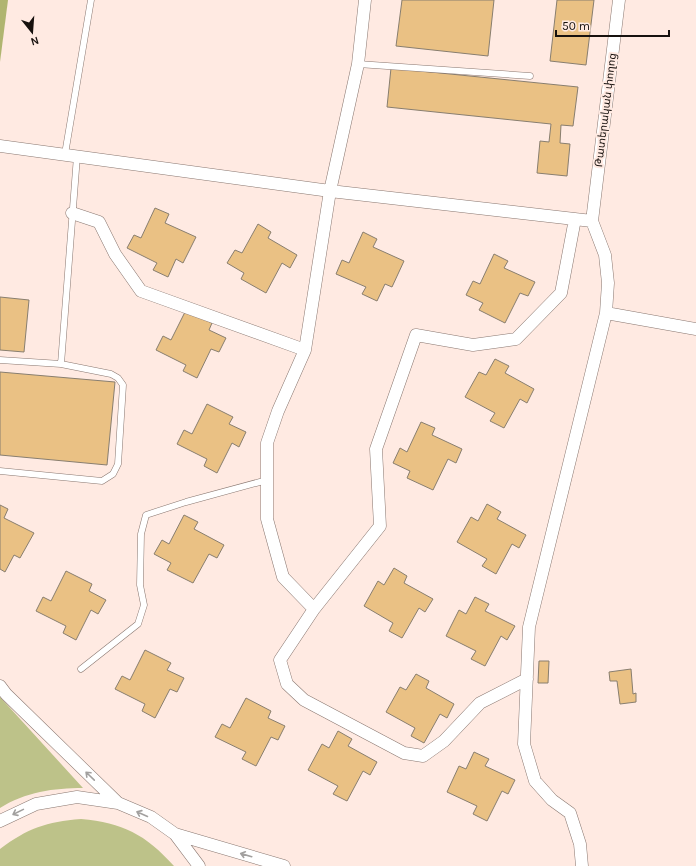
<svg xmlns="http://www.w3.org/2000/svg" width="696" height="866" font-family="Karla,'Noto Sans Armenian',sans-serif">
<rect width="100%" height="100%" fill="#ffeae2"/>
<path fill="#bdc289" d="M0,697L83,788C54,788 25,792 0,808Z
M81,819C123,823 145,834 174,866H0V849C28,828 46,822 81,819Z"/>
<path fill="#b0b570" d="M0,0H8L0,62Z"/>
<path fill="#eac184" stroke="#887e6f" d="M402,0H494L488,56L396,46Z
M557,0H594L586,65L550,61Z
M391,68L578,87L573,126L561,125L560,143L570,144L567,176L537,173L540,141L549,142L551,124L387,107Z
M155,208L169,214L165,223L196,237L183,263L176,259L168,277L153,270L157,263L127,248L134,235L141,238Z
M258,224L271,232L268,238L297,255L290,268L282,263L266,293L241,279L244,273L227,263L235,250L242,253Z
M363,232L377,239L373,247L404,261L392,287L385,284L377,301L362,294L366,287L336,274L342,260L349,263Z
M494,254L508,261L504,268L535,282L528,296L520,293L505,323L479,310L483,303L466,295L473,281L480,284Z
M0,297L29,300L24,352L0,350Z
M186,310L212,323L209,330L226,338L219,352L211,349L197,378L183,371L186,365L156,350L163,336L171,340Z
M495,359L509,366L505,373L534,389L527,403L520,399L504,428L490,421L495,413L465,397L479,372L486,375Z
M0,372L115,382L107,465L0,455Z
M207,404L233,417L229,424L246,432L239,447L232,443L217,473L204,466L207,459L177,444L184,430L192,434Z
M421,422L435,428L432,435L462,449L456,463L448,459L433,490L407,478L410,471L393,463L400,448L407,452Z
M487,504L501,512L497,519L526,535L519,548L512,544L496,574L482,566L487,559L457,542L471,517L478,521Z
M0,505L8,509L4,518L34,533L20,558L14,555L5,572L0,569Z
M184,515L198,522L194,529L224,545L217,558L209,554L193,583L167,570L171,563L154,554L162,540L169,544Z
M394,568L407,576L404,583L433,599L425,612L419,608L402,638L389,631L393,623L364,606L378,581L384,585Z
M66,571L92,584L89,591L106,600L98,614L91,610L76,640L63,633L66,626L36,611L43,597L51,601Z
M475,597L489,604L485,611L515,626L507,640L501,636L485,666L471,659L476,651L446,636L459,610L466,614Z
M145,650L171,663L167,670L184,678L177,692L170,689L155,718L142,711L145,704L115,689L122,676L130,680Z
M539,661H549L548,683H538Z
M631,669L633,694L636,693V702L620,704L617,681H610L609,672Z
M416,674L429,681L426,688L454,704L447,718L440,714L424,743L411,736L415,728L386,712L400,687L406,690Z
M246,698L271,711L268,718L285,726L278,740L271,737L256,766L242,759L246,752L215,737L222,724L230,728Z
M338,731L352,739L348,746L377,762L370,775L363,771L347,801L333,794L338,786L308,770L322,744L329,748Z
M474,752L489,759L485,766L515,780L508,794L502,791L487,821L473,814L477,806L447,792L459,766L466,769Z"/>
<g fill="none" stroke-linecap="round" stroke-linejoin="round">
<g stroke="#897770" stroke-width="7">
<path id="service" d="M358,64L530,76
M65,154L91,0
M0,360L61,364L111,374L118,378L123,385L118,464L113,474L102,481L0,471
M61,364L77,156
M81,669L138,624L144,605L140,585L141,534L146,515L186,502L267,480"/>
</g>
<g stroke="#897770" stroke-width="13">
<path id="minor" d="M619,0L592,221L605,255L608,283L606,313L696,329
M0,146L330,191L592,221
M72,213L99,222L115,254L141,291L305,350
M314,609L283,577L267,519V443L278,411L305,350L330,191L358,64L365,0
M527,679L480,703L444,741L423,756L404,753L304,700L287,684L280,660L314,609L380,526L376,449L416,335L473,345L516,339L561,293L575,219
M0,686L6,694L118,803
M0,821L36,804L77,797L118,803L151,817L175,834L199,866
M175,834L284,866
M582,866L580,844L570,813L552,800L535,781L524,744L529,627L606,313"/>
</g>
<use href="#service" stroke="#fff" stroke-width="6"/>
<use href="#minor" stroke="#fff" stroke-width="12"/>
</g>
<defs><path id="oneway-shaft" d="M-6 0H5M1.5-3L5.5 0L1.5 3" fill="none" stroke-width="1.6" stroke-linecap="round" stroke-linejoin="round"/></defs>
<g stroke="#a2a09f">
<use href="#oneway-shaft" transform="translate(90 776) rotate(-136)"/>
<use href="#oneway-shaft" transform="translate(18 812) rotate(154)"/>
<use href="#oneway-shaft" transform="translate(142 814) rotate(-156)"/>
<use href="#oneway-shaft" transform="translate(246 855) rotate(-164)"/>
</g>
<g text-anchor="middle" stroke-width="4" stroke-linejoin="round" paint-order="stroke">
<g font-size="11" fill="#17110e" stroke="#ffeae2">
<text transform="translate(605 110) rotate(-83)" y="4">Թատերական փողոց</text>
</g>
</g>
<g transform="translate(32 32) rotate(163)" stroke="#ffeae2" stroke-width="3" paint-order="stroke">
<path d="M0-3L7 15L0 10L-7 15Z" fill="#17110e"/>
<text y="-6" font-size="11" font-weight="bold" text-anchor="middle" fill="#17110e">N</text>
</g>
<path d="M556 30v6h113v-6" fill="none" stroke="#17110e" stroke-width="2"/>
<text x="562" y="30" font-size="12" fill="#17110e" stroke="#ffeae2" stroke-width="3" paint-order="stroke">50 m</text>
</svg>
